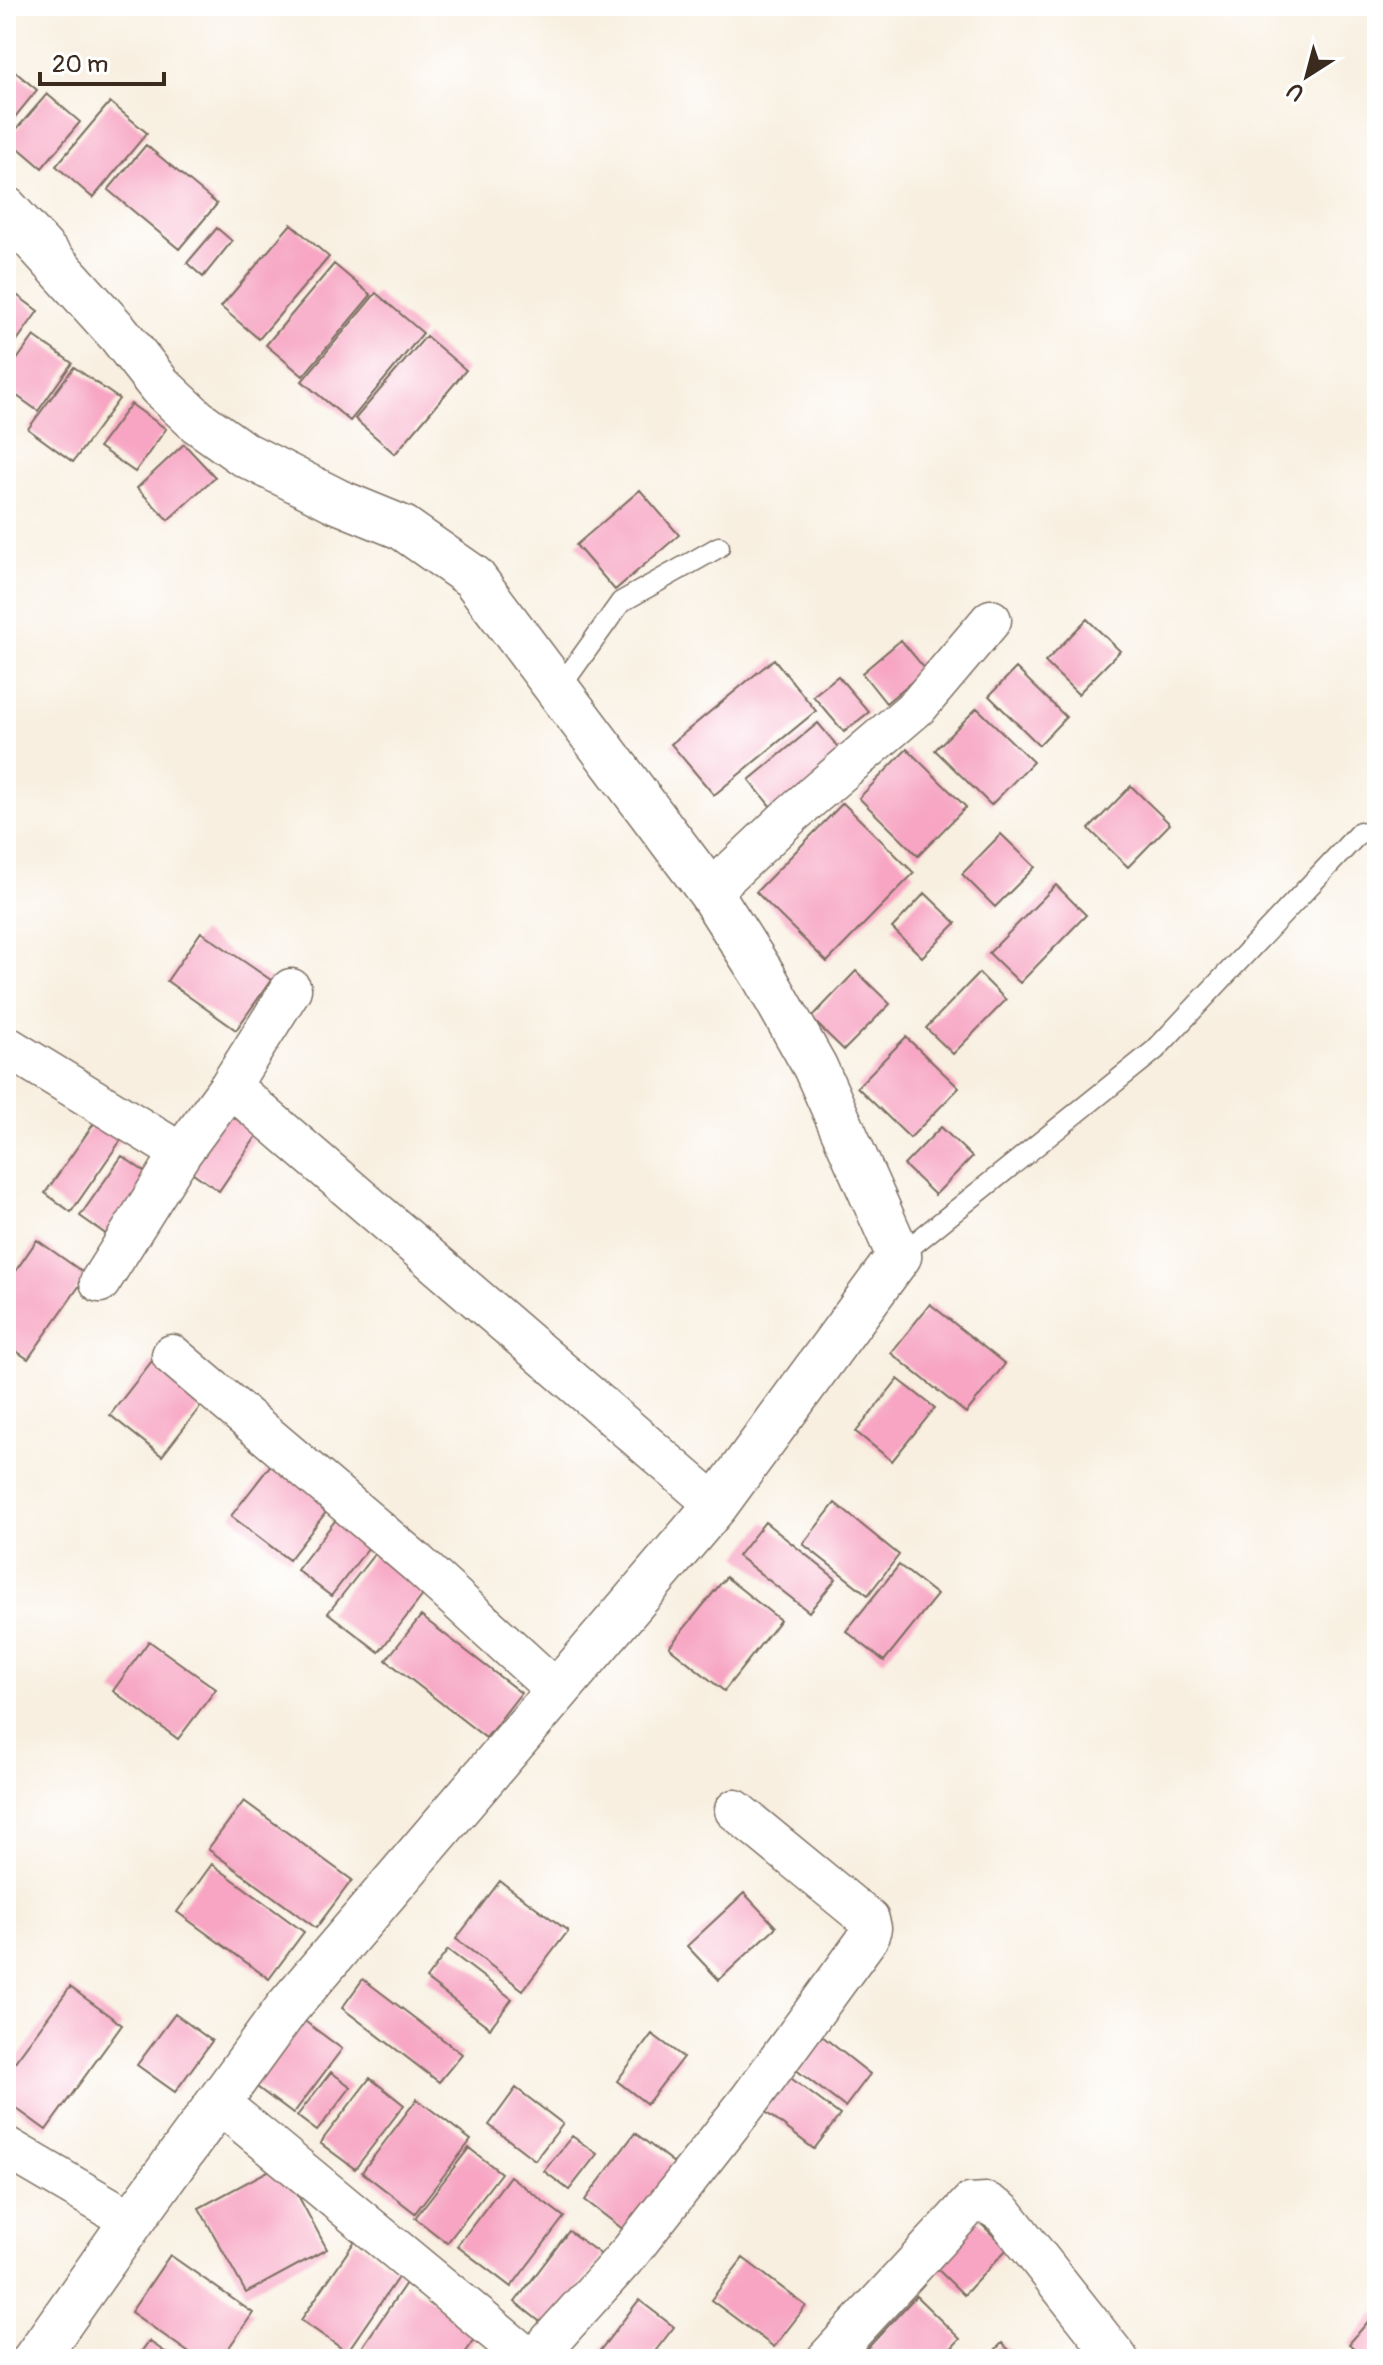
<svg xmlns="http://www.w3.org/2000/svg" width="1383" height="2365" font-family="Pangolin,sans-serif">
<rect width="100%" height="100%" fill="#fff"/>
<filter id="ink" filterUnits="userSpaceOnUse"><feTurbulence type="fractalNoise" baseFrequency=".0125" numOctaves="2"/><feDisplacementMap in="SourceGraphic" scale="16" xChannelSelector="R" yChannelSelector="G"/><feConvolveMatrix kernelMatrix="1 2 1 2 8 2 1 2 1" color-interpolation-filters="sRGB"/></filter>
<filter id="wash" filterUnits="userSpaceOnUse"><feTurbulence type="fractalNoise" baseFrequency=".006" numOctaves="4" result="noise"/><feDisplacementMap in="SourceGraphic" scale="32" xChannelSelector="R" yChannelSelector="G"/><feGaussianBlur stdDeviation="1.8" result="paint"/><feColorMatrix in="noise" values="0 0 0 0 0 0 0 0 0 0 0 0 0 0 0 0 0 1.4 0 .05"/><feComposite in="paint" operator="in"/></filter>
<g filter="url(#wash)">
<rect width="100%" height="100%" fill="#f8efe0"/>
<g id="blocks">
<path fill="#f7a5c2" d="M13,70L37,90L6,128V78Z
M47,94L80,122L42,168L8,139Z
M110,102L147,133L93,198L56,166Z
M146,145L217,204L179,249L108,190Z
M291,224L329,257L259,339L221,307Z
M217,228L232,241L203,277L187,263Z
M334,264L371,295L303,376L266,345Z
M6,287L38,311L6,356Z
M376,293L423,333L350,421L302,381Z
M34,336L72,363L38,411L6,388V375Z
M426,336L466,370L395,454L355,419Z
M74,367L119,399L73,462L28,429Z
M131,404L166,429L135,472L99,447Z
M184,444L215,477L168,520L137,488Z
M640,490L679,535L615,590L576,545Z
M1087,619L1120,651L1078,694L1045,662Z
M901,640L926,670L886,703L862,673Z
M774,659L816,711L714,795L671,744Z
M1016,668L1066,717L1039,745L989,696Z
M838,676L869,712L844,732L813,696Z
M977,708L1033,762L991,805L935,750Z
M818,723L845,755L775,812L749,780Z
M907,749L966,807L918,856L859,798Z
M1131,786L1170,824L1128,867L1089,829Z
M843,803L914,873L827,962L756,892Z
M1001,834L1035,867L995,907L962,874Z
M1056,885L1086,915L1020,983L989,953Z
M925,893L956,923L922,957L892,928Z
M201,932L271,980L236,1030L167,981Z
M856,971L890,1004L844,1050L811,1018Z
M979,973L1006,1000L953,1054L926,1028Z
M906,1037L959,1088L910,1138L857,1087Z
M226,1112L258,1134L219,1191L186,1168Z
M95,1122L121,1140L71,1212L45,1193Z
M941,1127L972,1157L935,1195L904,1165Z
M122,1156L152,1177L110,1237L80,1216Z
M37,1240L87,1275L28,1359L6,1344V1285Z
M930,1304L1005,1364L966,1413L891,1353Z
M152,1361L204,1402L162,1456L110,1415Z
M898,1379L935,1408L892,1461L856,1432Z
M273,1462L330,1507L289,1560L231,1516Z
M835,1503L899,1555L868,1595L803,1544Z
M338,1517L372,1543L331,1596L297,1570Z
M765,1522L836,1579L809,1612L738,1556Z
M380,1547L430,1586L379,1652L328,1613Z
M899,1565L937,1595L884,1661L846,1631Z
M726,1577L780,1620L724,1691L669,1647Z
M421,1616L521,1693L486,1738L386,1660Z
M149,1641L216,1689L178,1739L113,1691Z
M244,1801L352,1880L316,1928L208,1849Z
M212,1864L304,1932L269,1979L177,1912Z
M500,1881L568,1931L523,1990L456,1939Z
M744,1893L776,1927L719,1980L687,1946Z
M448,1950L512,1999L490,2028L426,1979Z
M363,1979L462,2054L439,2082L342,2008Z
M70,1987L122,2025L46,2130L6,2101V2074Z
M175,2014L212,2041L175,2092L137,2065Z
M302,2019L342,2049L293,2114L253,2084Z
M817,2032L870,2074L845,2107L791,2066Z
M652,2034L683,2057L647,2104L617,2081Z
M331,2072L351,2087L317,2131L297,2116Z
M788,2076L840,2115L814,2149L763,2110Z
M370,2078L404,2105L355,2169L320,2143Z
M516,2088L563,2124L535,2160L489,2125Z
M417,2099L471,2140L415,2213L362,2172Z
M635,2133L679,2167L628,2233L585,2200Z
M572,2136L597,2154L569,2190L544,2171Z
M469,2148L501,2173L447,2243L415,2218Z
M281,2164L327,2249L246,2293L199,2208Z
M510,2176L564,2217L511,2287L457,2246Z
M972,2215L1007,2249L964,2295L929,2261Z
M569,2231L603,2256L548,2328L515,2302Z
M355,2241L401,2273L347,2352L301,2320Z
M170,2255L253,2313L221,2359H198L131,2312Z
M743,2258L806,2306L774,2347L711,2300Z
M406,2283L479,2333L461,2359H382L363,2346Z
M916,2296L960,2339L941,2359H874L865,2351Z
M639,2300L674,2327L649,2359H597L595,2357Z
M1377,2311V2359H1367L1349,2344Z
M149,2341L175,2359H136Z
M1002,2343L1018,2359H986Z"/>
</g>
</g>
<g filter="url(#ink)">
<use href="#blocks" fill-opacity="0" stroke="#7d6f62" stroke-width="2"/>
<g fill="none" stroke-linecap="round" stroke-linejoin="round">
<g stroke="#7d6f62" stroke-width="23">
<path id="lane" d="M558,690L621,602L719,547
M899,1256L1155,1050L1360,832"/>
</g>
<g stroke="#7d6f62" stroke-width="43">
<path id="street" d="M710,892L792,814L919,705L991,620
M6,1046L181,1153
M230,1086L716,1505
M100,1282L181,1153L230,1086L291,989
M172,1355L417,1563L556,1690
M218,2102L529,2359
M6,2147L132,2221
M534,2359L631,2251L751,2098L868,1938L871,1928L869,1920L735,1810
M827,2359L970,2204L987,2203L1003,2213L1118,2359"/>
</g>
<g stroke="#7d6f62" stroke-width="47">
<path id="secondary" d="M6,209L119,334L160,386L197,421L242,453L337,501L403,528L473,577L710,892L763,975L815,1067L899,1256L716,1505L287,2008L132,2221L35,2359"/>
</g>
<use href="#lane" stroke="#fff" stroke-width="20"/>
<use href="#street" stroke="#fff" stroke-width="40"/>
<use href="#secondary" stroke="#fff" stroke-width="44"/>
</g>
</g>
<rect width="1383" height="2365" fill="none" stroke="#fff" stroke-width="32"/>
<g transform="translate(1307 76) rotate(216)" stroke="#ffffff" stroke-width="6" paint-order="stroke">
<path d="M0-6L14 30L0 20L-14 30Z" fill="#3b2a1e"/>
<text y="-12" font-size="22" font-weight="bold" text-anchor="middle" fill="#3b2a1e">U</text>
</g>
<path d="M40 72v12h124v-12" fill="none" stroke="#3b2a1e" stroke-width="4"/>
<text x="52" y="72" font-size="24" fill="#3b2a1e" stroke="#ffffff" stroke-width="6" paint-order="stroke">20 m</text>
</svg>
